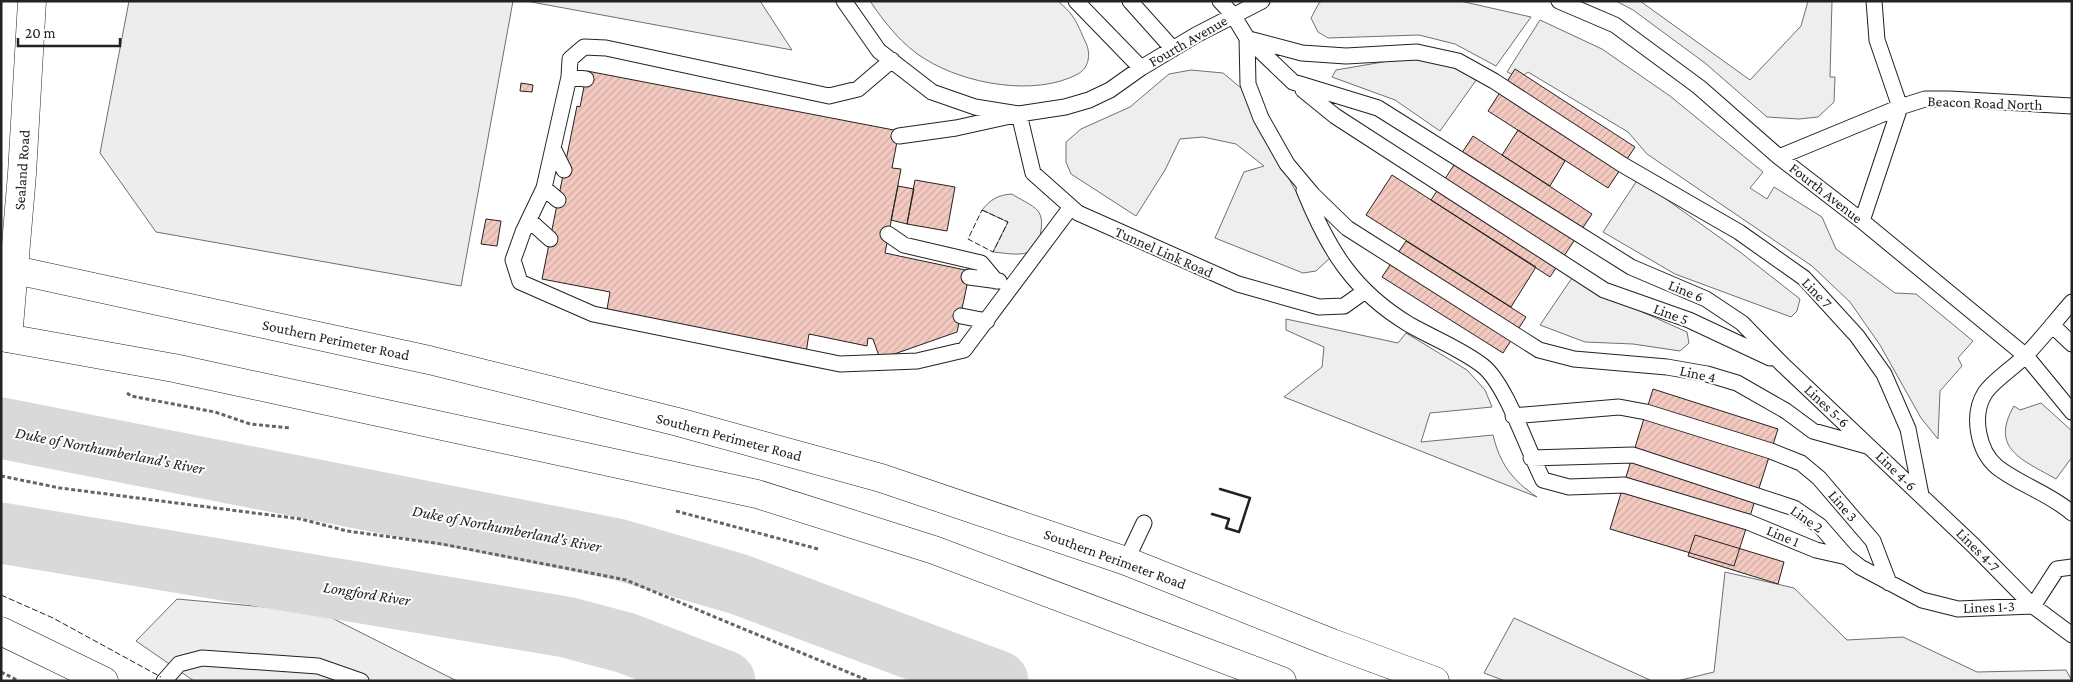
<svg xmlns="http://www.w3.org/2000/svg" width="2073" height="682" font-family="'Crimson Pro',serif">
<defs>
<pattern id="building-hatch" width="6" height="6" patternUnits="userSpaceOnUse" patternTransform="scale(1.25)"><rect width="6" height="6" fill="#f3c9c0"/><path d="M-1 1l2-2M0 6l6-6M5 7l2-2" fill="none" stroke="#d0aca5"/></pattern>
</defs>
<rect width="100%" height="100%" fill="#fff"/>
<path fill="#eee" stroke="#6f6f6f" d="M870,1H1058C1075,16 1076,21 1085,41C1091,52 1090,67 1078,74C1035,97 965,84 925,59C903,46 884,22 870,1Z
M1322,1H1460L1531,17L1496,66L1455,44L1419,35L1328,38L1318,32L1311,18L1319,3Z
M1616,1H1640L1750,80L1801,26L1808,1H1832L1830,77H1835L1834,102L1818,117L1799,119L1767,117L1705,63L1633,10Z
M1540,20L1602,49L1670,96L1763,172L1750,188L1767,199L1774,187L1822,217L1836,249L1895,293L1916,294L1973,341L1958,358L1962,366L1940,391L1938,439L1921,418L1880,345L1850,302L1812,266L1647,154L1628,132L1528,72L1520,78L1507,72Z
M1406,58L1435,61L1479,76L1440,131L1395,100L1332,77L1336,70Z
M1191,70L1223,73L1247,93L1264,132L1331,257L1316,271L1303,273L1215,238L1244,172L1264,166L1236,144L1203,137L1180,139L1165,170L1136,216L1071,174L1066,162V142L1081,129L1130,107L1169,74Z
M1638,179L1740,252L1800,299L1797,311L1791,317L1675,274L1603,232Z
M1012,194C1019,199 1032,204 1038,211C1042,216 1042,224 1041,230C1039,261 1015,254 993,252L1008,222L982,210C991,199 998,195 1012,194Z
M1574,275L1629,306L1687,332L1689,343L1680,351L1633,344L1585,342L1540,325Z
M1286,319L1398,343L1406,333L1467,370L1485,390L1492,407L1430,413L1421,442L1493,435C1500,464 1512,480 1537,497L1284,397L1322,367L1324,347L1286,330Z
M2041,403L2072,431V457L2056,479C2023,460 1989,449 2014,406L2020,410Z
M1725,572L1794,588L1847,640L1903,637L1977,672L2066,670L2072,681H1677L1714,672Z
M1514,618L1652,681H1505L1484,673Z"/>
<path fill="#ededed" stroke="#6f6f6f" d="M129,1H513L461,286L156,232L100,153Z
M526,1H760L792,50Z
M177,599L320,612L457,681H194L136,641Z"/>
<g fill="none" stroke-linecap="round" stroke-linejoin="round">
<path stroke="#d9d9d9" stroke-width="61" d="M1,428L617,549L738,584L998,681
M1,533L566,627L626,643L725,681"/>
</g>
<path fill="url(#building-hatch)" stroke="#222" d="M1515,69L1635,147L1608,188L1488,111Z
M587,71L899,131L892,168L901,169L885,253L970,271L957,332L880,359L873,339L868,338L867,346L809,334L806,353L606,315L610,292L542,279L577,106L580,107Z
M521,83L533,85L532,92L520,91Z
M1518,130L1565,161L1550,186L1502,155Z
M1473,136L1592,214L1550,277L1431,200Z
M1392,175L1536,267L1511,307L1366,215Z
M915,180L955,187L947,231L907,224Z
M898,186L914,189L907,224L891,220Z
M486,219L501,221L497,246L481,244Z
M1406,241L1526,317L1503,353L1382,277Z
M1653,389L1778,429L1734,566L1610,529Z
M1695,535L1784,562L1778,584L1688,556Z"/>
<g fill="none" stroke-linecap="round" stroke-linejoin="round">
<g stroke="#222" stroke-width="17">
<path id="lane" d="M844,1L879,51L932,92L975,107L1019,114L1065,107L1089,100L1110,90L1141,68L1196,35L1262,1
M1076,1L1141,68
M1130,1L1173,49
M1220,1L1233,15L1247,38L1293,82L1378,108L1631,267L1706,299L1742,323L1783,365L1973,545L2033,606L2072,635
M1559,1L1615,25L1699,87L1779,157L1862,221L2026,356L2072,412
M1874,1L1877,40L1900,107
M1247,38L1248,84L1261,118L1287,164L1313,195L1347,228L1539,350L1574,359L1667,367L1707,374L1737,383L1786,411L1813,431L1867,446
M1249,39L1302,53L1346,56L1417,52L1458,61L1494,81L1623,165L1739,232L1804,278L1857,336L1884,374L1908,429L1921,495
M892,60L858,89L829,96L606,48L584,47L570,59L569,77L544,188L523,232L513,260L520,282L593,314L840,364L917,361L964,350L1071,207
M569,77L586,79
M1303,90L1335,116L1604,290L1689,320L1770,358
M899,136L956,128L1019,114L1033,173L1078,213L1238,284L1319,307L1344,306L1365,291
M553,148L564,170
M1779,157L1900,107L1925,99H1949L2072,106
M544,188L558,200
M1304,190C1328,249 1353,291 1410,325C1433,338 1463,350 1483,366C1506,384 1528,451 1543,480L1569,487L1624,485L1748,522L1816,550L1847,557
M529,220L550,239
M1862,221L1900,107
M888,234L904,245L981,263L996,281
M969,277L999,281
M2072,302C2056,320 2041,340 2024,357C2013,368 1993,381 1985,393C1971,415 1978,451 1997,467C2020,485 2049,493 2072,513
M961,316L987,321
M2052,325L2072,344
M1513,416L1619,407L1646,412L1771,451L1801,463L1819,478L1873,541L1889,583
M1531,458L1633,455L1794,508L1820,526L1847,557L1860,567L1922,600L1958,609L2033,606
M1126,561L1144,523
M2033,606L2057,569L2072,567
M164,681L179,664L202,658L318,666L361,681"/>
</g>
<g stroke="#222" stroke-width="29">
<path id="street" d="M8,338L22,174L32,1
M1,631L104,681"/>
</g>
<g stroke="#222" stroke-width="29">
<path id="secondary" d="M1,267L429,360L678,422L881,478L1126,561L1332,643L1435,681
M1,337L174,368L757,494L934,550L1282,681"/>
</g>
<path stroke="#646464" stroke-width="3" stroke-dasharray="4 2.5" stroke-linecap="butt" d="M127,393L131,396L215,412L250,424L291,428
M1,476L60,488L301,519L347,531L442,544L626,580L869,681
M676,511L818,549
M1,672L19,681"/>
<use href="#lane" stroke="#fff" stroke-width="15"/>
<use href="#street" stroke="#fff" stroke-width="28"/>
<use href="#secondary" stroke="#fff" stroke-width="28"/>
<path stroke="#222" stroke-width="1" stroke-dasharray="6 2.5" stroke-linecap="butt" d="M982,210L1008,222L993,252L968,239Z
M1,595L53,618L161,677"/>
<path stroke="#222" stroke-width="2.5" d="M1212,514L1229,519L1226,528L1239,532L1250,498L1220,489"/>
</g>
<g text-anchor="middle" stroke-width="4" stroke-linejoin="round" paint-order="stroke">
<g font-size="15" fill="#222" stroke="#fff">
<text transform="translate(1188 41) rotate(-30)" y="5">Fourth Avenue</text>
<text transform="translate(1985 103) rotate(2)" y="5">Beacon Road North</text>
<text transform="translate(22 170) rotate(-86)" y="5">Sealand Road</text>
<text transform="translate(1826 193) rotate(38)" y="5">Fourth Avenue</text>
<text transform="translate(1164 252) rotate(24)" y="5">Tunnel Link Road</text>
<text transform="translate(1686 291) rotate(22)" y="5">Line 6</text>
<text transform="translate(1817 293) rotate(46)" y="5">Line 7</text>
<text transform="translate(1671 314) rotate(20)" y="5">Line 5</text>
<text transform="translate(336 340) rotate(12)" y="5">Southern Perimeter Road</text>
<text transform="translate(1698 374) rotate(12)" y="5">Line 4</text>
<text transform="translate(1827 406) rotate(43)" y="5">Lines 5-6</text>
<text transform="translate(729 437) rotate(15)" y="5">Southern Perimeter Road</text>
<text transform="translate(1896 471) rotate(44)" y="5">Line 4-6</text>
<text transform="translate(1843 506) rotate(49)" y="5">Line 3</text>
<text transform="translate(1807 519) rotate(35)" y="5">Line 2</text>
<text transform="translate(1783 536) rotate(23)" y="5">Line 1</text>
<text transform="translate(1978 550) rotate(45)" y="5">Lines 4-7</text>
<text transform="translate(1115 559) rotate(20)" y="5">Southern Perimeter Road</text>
<text transform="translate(1989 607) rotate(-2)" y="5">Lines 1-3</text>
</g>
<g font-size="16" font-style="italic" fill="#222" stroke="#fff">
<text transform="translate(110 450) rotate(11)" y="6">Duke of Northumberland's River</text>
<text transform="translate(507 528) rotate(11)" y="6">Duke of Northumberland's River</text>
<text transform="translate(367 593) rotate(9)" y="6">Longford River</text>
</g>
</g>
<rect width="2073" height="682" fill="none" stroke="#222222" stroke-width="5"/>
<path d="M18 38v8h102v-8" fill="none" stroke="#222222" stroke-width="2.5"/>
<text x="25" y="38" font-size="15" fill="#222222" stroke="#ffffff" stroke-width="4" paint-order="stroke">20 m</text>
</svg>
